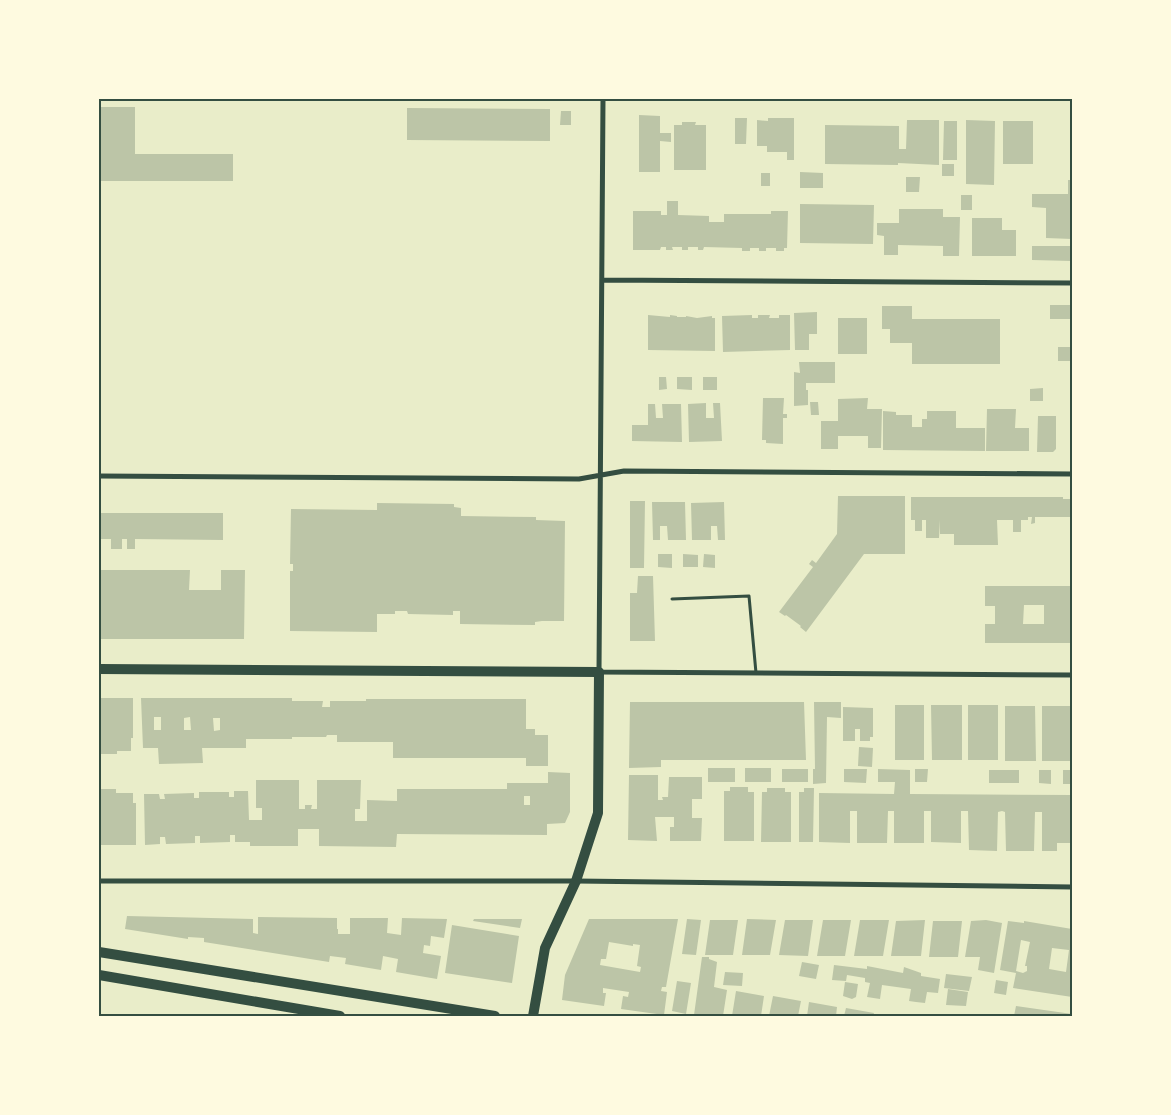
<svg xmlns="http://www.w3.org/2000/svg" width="1171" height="1115" font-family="'Playfair Display',serif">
<rect width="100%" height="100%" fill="#e9edc9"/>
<path fill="#bcc5a7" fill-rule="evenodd" d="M99,107H135V154H233V181H99Z
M407,108L550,109V141L407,140Z
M561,111H571V125H560Z
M639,115L660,116V133H671V142L660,141V172H639Z
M735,118H747L746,144H735Z
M768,118H794V160H787V152H767V146H757V120L768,121Z
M907,120H939V165L898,163V165L825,164V125L899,126V149H906Z
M966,120L995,121L994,185L966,184Z
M944,121H957V160H943Z
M1003,121H1033V164H1003Z
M682,122H696L695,125H706V170H674V125H682Z
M942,164H954V176H942Z
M800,172L823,173V188H800Z
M761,173H770V186H761Z
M906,177H920L919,192H906Z
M1068,180H1072V239L1046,238V208L1032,207V194H1068Z
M961,195H972V210H961Z
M667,201H678V215L709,216V222H724V214H771V211H788L787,248H784V251H776V248H766V251H759V248H750V251H742V248L704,247L703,250H698V247H688V250H682V247H672L673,250H666V247H661L660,250H633V211H661V215H667Z
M800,204L874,205L873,244L800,243Z
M899,209H943V217H960L959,256H943V246L898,245V255H884V236L877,235V223H899Z
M972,218H1002V230H1016V256H972Z
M1032,246H1072V261L1032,260Z
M1050,305H1072V319H1050Z
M882,306H912V319H1000V364H912V343H890V329H882Z
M817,312V334H809V350H795L794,313Z
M648,315L670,317V315L677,316V317H686V316L697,318L712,316V318H715V351L648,350Z
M752,315V318H758V315H770L769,318H779V315H790V350L723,352L722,316Z
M838,318H867V354H838Z
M1058,347H1072V361H1058Z
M799,362H835V383H806V390H808V405L794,406V372L800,373Z
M659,377H666L667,389L659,390Z
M677,377H692V390L677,389Z
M703,377H717V390H703Z
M1043,388V401H1030V389Z
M763,398H784L783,414H787V418H783V444L766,443V440H762Z
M868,398L867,409H882L881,448H868V436H838V449H821V421H838V399Z
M810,402H818L819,415H811Z
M706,403V418H714L713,403H720L722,441L689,442L688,404Z
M648,404H655L656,418H663L662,404H681L682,442L632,441V425H648Z
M987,409H1016L1015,428H1029V451H986Z
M883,411L896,412V415H912V427H922V419H927V411H956V428H985V451L883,450Z
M1038,416H1056V449L1053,452H1037Z
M838,496H905V554H864L806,632L800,627L801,626L786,615L785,616L779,612L813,567L809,564L812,560L816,563L837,534Z
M911,497H1063V499H1072V517H1035V523L1031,524L1032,517H1028V520H1021V532H1013V520H997L998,545H954V534H940V520L939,538H926V520H922V531H915V520H911Z
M630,501H645L644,568H630Z
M652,502H685L686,540H668L667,526H660V540H653Z
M724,502L725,540H718L717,526H711V540H692L691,503Z
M377,503L454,504V507L461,508V516L536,517V520L565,521L564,621H542L535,622V625L460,624V611H453V615L408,614L407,611H395V614H377V632L290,631V571H293V564H290L291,509L377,510Z
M99,513H223V540L135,539V549H127V539H122V549H111V539H99Z
M658,554H672V568L658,567Z
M683,554L698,555V567H683Z
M704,554L715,555V568L703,567Z
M99,570H190L189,590H221V570H245L244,639H99Z
M638,576H653L655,641H630V593H637Z
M985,586H1072V643H985V624H995V606H985ZM1024,605H1044V624H1023Z
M99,698H133V738H131V751H117V754H99Z
M141,698H292V701H323L322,707H330V701H366V699H526V729H535V735H548V766H526V758H393V742H337V735H327L326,737H292V739H246V748H202L203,763L159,764L158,748H143ZM154,717H161V730H154ZM190,717L191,730H184V718ZM213,718H220V730L214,731Z
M630,702H804L806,760H661V767L629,768Z
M814,702H841V718L827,717L826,783L813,784V769H815Z
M895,705H924V760H895Z
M931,705H962V760H932Z
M968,705H998V760H968Z
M1005,706H1035L1036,761H1005Z
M1042,706H1072V761H1042Z
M843,707L873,708V737H870V741H860V729H855V741H843Z
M859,747L873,748L872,767L858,766Z
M708,768H735V782H708Z
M745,768H771V782H745Z
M782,769H808V782H782Z
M844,769H867L866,783L844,782Z
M878,769L910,770V794L1072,795L1071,843H1057V851H1042V812H1035L1034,851H1006L1005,812L1002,811L998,812L997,851L969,850L968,811H961V843L931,842V811H924V843H894V811H888L887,843H857V811H850V843L819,842V793L894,794L895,782H878Z
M915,769H928L927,782H915Z
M989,770H1019V783H989Z
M1039,770H1051V784L1039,783Z
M1063,770H1072V784H1063Z
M548,772L570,773V812L565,823L547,824V835L397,834L396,847L319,846V829H298V846H250V842H235V835H230V842L200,843V836H195V843L166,844L165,837H160V844L145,845L144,794H159L160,799H165L164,794L194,793V798H199V792H229V797H234V791H248L249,820H262V808H256V780H299V809H305V805H312L311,809H317V780H361L360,809H355V821H367V800L397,801V789H507V783H548ZM524,796H530V805H524Z
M629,775H658V800H663L662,797H668L669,777H702V799H692V818H702L701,841H670V827H674V817H655L657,841L628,840Z
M730,787H748V792H754V841H724V791H730Z
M767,788H785V792H791V842H761L762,792H767Z
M804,788H814L813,842H799V792H804Z
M99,789H116V793H133V803H136V845H99Z
M127,916L253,919V933L258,934V917L337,918V929H338V934H350V918H388L387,933L401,935L402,918L447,919L444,938L431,936L430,946L424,945L423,953L441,956L437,979L396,972L398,959L383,956L381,970L345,964L346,958L330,956L329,962L204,942V938L188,937V939L125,929Z
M474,919H522L520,928L473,921Z
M589,919H678L666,987H662L661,991L667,992L664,1015L621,1009L623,996L628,997L629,992L603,988V993H606L604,1006L562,1000L565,975ZM609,942L633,946V944L640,945L637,966L641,967L640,972L600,965L601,959H606Z
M687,919L701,920L696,955L682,954Z
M747,919L776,920L770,955H742Z
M710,920H738L733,955H705Z
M785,920H813L808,956L779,955Z
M823,920H851L845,956H817Z
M860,920H889L883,956H854Z
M925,920L921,956H891L896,921Z
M986,920L1002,923L994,973L978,970L980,957H965L971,921Z
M933,921H962L958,957H929Z
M1008,921L1024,923V921L1072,929V997L1013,988L1016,973L1000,970ZM1021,940L1030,942L1025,966H1027V971L1023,973L1016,971ZM1052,948L1069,950L1066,972L1049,969Z
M452,925L519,936L512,983L445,973Z
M702,957H709V959L717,962L714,987L727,990L723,1016L694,1015Z
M802,962L819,965L816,979L799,976Z
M834,965L867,969V966L903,973L904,967L921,973V976L940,979L938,993L927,992L925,1003L916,1002L909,1001L911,989L882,985L880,999L867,997L870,983L865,982V978L847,975L846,981L832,980Z
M725,972L743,973L742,986L723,985Z
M946,974L972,977L969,991L944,988Z
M996,980L1008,982L1006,995L994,993Z
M677,981L691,983L686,1014L672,1011Z
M845,982L858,984L856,997L852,999L843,996Z
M948,989L968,992L966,1006L946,1005Z
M736,991L764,996L761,1016H732Z
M773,996L801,1001L798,1016H769Z
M809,1002L837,1007L836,1016H807Z
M1016,1006L1072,1014V1016H1014Z
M846,1008L874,1013L873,1016H844Z"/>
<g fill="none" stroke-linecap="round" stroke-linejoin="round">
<path stroke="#344e41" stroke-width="3" d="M672,599L749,596L756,673"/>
<path stroke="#344e41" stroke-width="5" d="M603,99L599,672L1072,675
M602,280L1072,283
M99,476L579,479L624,471L1072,474
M99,881H576L1072,887"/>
<path stroke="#344e41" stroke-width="10" d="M99,669L599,672L598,813L576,881L545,948L533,1016
M99,952L495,1016
M99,975L340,1016"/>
</g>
<rect width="1171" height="1115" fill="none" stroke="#fefae0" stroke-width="200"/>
<rect x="100" y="100" width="971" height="915" fill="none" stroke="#344e41" stroke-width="2"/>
</svg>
